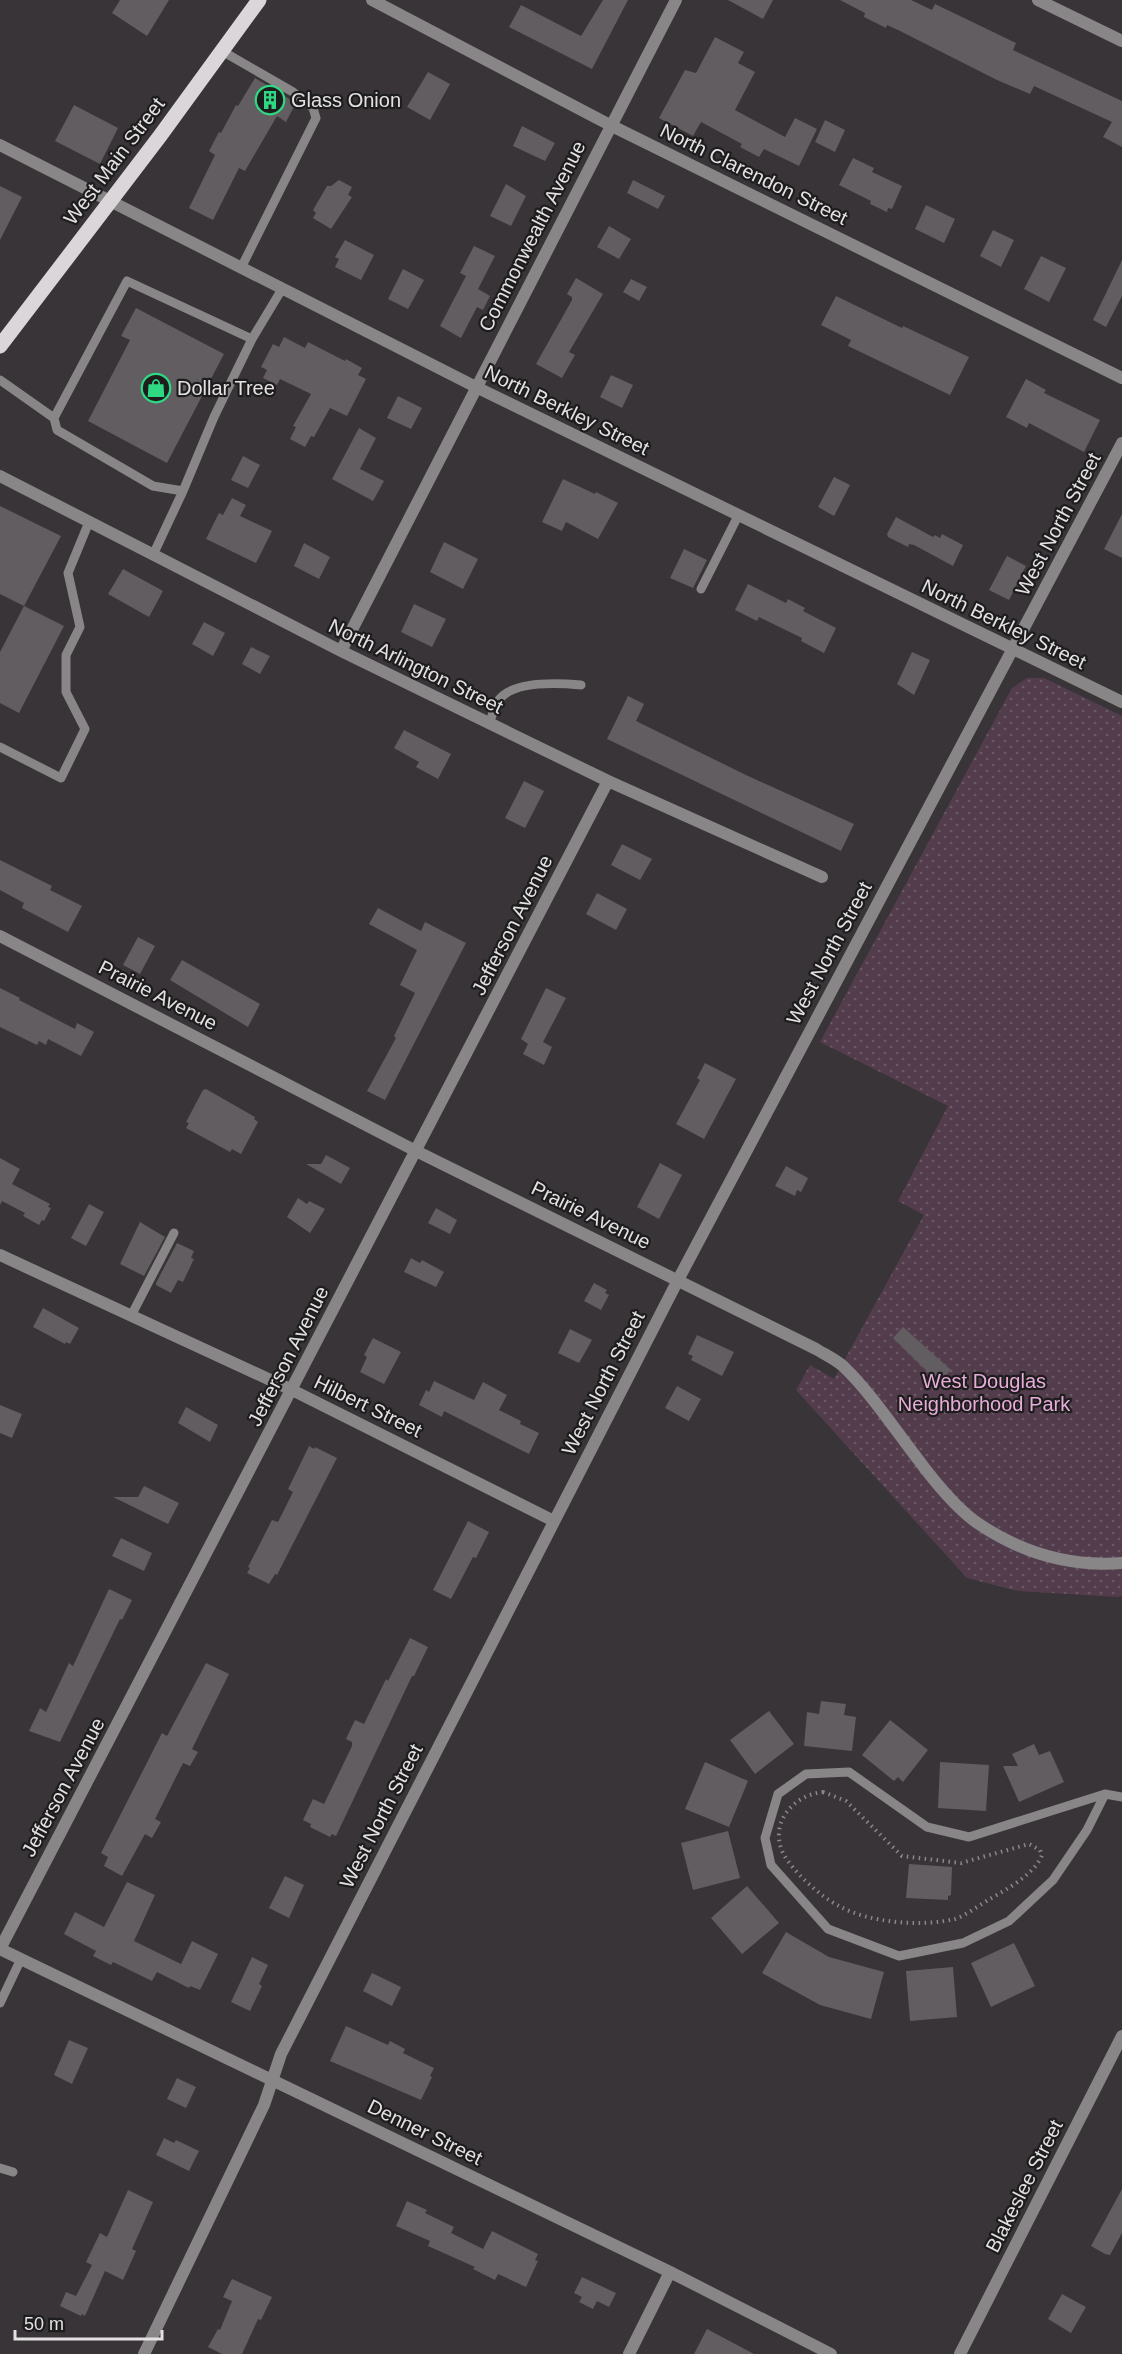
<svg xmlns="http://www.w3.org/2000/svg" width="1122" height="2354" font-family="Helvetica,sans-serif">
<defs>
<pattern id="park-dots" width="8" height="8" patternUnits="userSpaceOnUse" patternTransform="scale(1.5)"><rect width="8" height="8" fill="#533d4d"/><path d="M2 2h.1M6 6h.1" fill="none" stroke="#6c5966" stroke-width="1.8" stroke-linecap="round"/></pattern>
</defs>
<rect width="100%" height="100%" fill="#383437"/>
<path fill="url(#park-dots)" d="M1027,678H1044L1122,716V1596L1118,1597L1018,1591L967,1578L796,1390L810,1365L834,1379L924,1215L898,1201L948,1106L820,1042L1012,688Z"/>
<path fill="#615d60" d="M120,0H169L147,36L112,13Z
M603,0H628L592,69L509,27L521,5L581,36Z
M728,0H773L763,19Z
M840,0H911L932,10L935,4L1016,43L1013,50L1122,101V147L1103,137L1112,122L1034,86L1030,94L997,80L900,31L887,25L886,28L864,17L865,13Z
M715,37L744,52L738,63L755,72L735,110L785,137L795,118L817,129L799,166L764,149L759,157L740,147L742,144L701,122L693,136L659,118L685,70L696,73Z
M428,72L450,84L430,120L407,107Z
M255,78L296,103L286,122L277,116L245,171L239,168L213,220L189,208L215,155L209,151L219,132L221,133L236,105L238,106Z
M74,105L118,128L100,164L55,141Z
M825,120L845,130L835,152L815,142Z
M522,126L555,143L545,161L513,146Z
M853,158L874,168L872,172L902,186L892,209L888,208L887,212L870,204L871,201L839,185Z
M339,180L352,187L348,195L352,197L331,229L313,218L316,213L313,210L327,186H331Z
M633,180L665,196L658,209L627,193Z
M506,184L526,196L511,226L490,216Z
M0,186L22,197L0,240Z
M926,205L955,219L944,243L915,229Z
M609,226L631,239L619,259L597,247Z
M993,230L1014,240L1001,267L980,256Z
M345,240L374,255L361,280L335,267L339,259L335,257Z
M474,246L495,256L478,289L490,296L483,310L477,307L461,338L440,326L466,276L460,273Z
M1041,256L1066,268L1049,302L1024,289Z
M1122,260V296L1106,327L1093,320Z
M403,269L424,280L408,309L388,299Z
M576,278L603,294L569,352L575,355L562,378L536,364L572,300V297L567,294Z
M631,279L647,287L639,301L623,292Z
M836,296L902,328L903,326L969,357L950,395L848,346L851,340L821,325Z
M136,308L224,354L167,463L88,421L130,340L121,336Z
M284,337L305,348L308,342L345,361L346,359L362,368L358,375L366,379L347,416L330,408L314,437L311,436L305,447L290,439L296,427L293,426L311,394L280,379L277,385L263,378L267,370L261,367L273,344L279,347Z
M611,375L633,385L622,408L600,397Z
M1026,379L1046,390L1044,393L1100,420L1084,452L1029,423L1027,428L1006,417Z
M398,396L422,408L411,429L387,418Z
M359,428L376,438L360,469L384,481L373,501L332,479Z
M243,456L260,465L248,488L231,480Z
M834,477L850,485L834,516L818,507Z
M563,479L595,494L596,492L618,503L598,539L566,522L562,531L542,522Z
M232,498L246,505L240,516L272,531L256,563L206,539L219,513L223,515Z
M0,506L61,536L24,606L0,594Z
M1122,514V558L1104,549Z
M896,517L933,537L935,535L940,538L942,534L963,545L953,566L914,545L909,544L908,547L888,537L887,534Z
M444,542L478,559L463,589L430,572Z
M304,543L330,557L319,579L294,566Z
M684,549L707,560L693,588L670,578Z
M1007,556L1026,566L1009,600L989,590Z
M123,569L163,591L149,617L108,594Z
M748,584L786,603L788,599L805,608L803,611L836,628L824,653L801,641L802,638L759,617L757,621L735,610Z
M414,604L446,619L432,647L401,632Z
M24,606L64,626L19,713L0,703V652Z
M204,622L225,633L213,656L192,644Z
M251,647L270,656L260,674L242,664Z
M912,652L930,660L914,695L897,684Z
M628,696L644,704L636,721L746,775L854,824L841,851L607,739Z
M404,730L451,754L438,779L416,767L419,762L394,748Z
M524,781L544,791L525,828L505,818Z
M622,844L652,859L640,880L611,865Z
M0,860L52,886L50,890L82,906L68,932L22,908L24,903L0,890Z
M597,893L627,909L616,930L586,914Z
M378,908L421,931L425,922L466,943L385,1100L367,1091L396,1038L394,1036L415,993L400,985L417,950L369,924Z
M138,937L155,946L140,974L123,965Z
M182,960L260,1004L248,1027L170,980Z
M0,988L20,998L19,1000L75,1029L77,1023L94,1032L81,1056L48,1039L46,1045L39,1041L37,1045L0,1027Z
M546,988L566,998L543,1042L552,1047L544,1065L523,1054L528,1044L521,1039Z
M705,1063L736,1079L704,1139L676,1124L700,1080L697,1078Z
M206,1089L255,1117L254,1119L258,1122L241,1154L232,1149L230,1152L186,1128L189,1123L186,1122L203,1090Z
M326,1155L350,1168L341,1184L306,1164H321Z
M0,1158L20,1169L12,1184L50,1204L48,1207L51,1208L44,1221L42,1220L39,1225L23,1216L25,1213L2,1201L0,1205Z
M660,1163L682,1175L659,1219L637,1207Z
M786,1166L808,1178L801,1192L797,1190L795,1196L775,1186Z
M298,1198L307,1204L309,1201L325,1209L310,1233L287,1217Z
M89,1204L104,1212L86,1246L71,1238Z
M436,1208L457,1220L450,1234L428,1223Z
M140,1222L165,1237L144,1276L120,1264Z
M177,1243L194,1251L191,1258L194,1259L183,1282L178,1280L171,1293L156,1285V1283Z
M411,1258L420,1263L422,1260L444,1272L436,1287L404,1272Z
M594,1283L607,1290L605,1293L609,1295L601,1310L584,1301Z
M43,1308L79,1328L70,1344L66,1342L65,1344L33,1327Z
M903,1327L951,1370L939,1383L893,1338Z
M570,1329L592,1340L579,1363L558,1353Z
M697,1335L734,1352L722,1376L691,1360L693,1356L688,1354Z
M373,1338L401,1352L384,1384L360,1372L367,1357L364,1355Z
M434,1381L474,1400L483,1382L507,1395L499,1410L521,1421L520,1424L539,1433L529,1454L444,1411L442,1417L419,1405L426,1390L429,1392Z
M677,1386L701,1399L689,1421L665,1408Z
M0,1405L22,1414L12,1438L0,1433Z
M186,1407L218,1425L210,1442L178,1423Z
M309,1446L314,1449L315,1447L337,1458L277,1575L275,1574L269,1584L247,1573L250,1568L248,1567L272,1520L278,1522L293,1492L288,1489Z
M144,1486L179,1503L168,1524L113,1497H138Z
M468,1521L489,1532L476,1558L473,1557L451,1599L433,1590Z
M121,1538L152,1553L144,1571L112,1556Z
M109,1589L132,1600L122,1620L120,1619L60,1742L29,1731L40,1708L46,1712L69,1663L73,1666Z
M410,1638L428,1647L414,1676H412L336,1836L332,1834L330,1837L310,1827L311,1824L303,1820L313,1799L324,1804L352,1746V1742L346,1739L355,1720L364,1724L386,1679L388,1681Z
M206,1663L229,1674L192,1749L198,1752L190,1766L183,1763L155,1819L161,1822L152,1838L145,1834L122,1876L104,1866L108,1857L101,1853L162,1733L167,1736Z
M821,1701L846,1704L844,1715L856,1717L852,1751L804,1746L807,1712L819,1714Z
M769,1711L794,1744L755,1774L730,1740Z
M890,1720L928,1750L903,1782L898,1777L894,1781L862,1755Z
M1034,1744L1039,1755L1050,1751L1064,1782L1019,1802L1003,1766H1018L1012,1754Z
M705,1762L748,1781L729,1827L685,1809Z
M940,1762L989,1765L986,1811L938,1808Z
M728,1831L740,1878L693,1890L681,1843Z
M909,1864L952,1867L951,1895L948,1896V1900L906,1898Z
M285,1876L304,1885L289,1918L269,1908Z
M127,1882L155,1895L134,1941L181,1964L192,1941L218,1954L200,1990L190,1986L189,1988L157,1972L152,1981L113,1962L111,1965L93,1956L96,1951L64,1934L75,1912L104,1927Z
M747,1886L779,1923L742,1954L711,1918Z
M786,1932L829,1957L884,1972L871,2019L820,2005L762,1973Z
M1014,1943L1035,1986L991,2007L971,1963Z
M252,1957L268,1965L259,1984L262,1986L250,2011L231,2002Z
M953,1967L957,2017L910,2021L906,1971Z
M372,1973L401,1987L392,2006L363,1991Z
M346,2026L388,2045L390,2041L405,2049L403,2053L434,2068L430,2076L432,2077L421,2100L330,2061Z
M69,2040L88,2048L72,2084L54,2075Z
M177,2078L196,2087L186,2108L167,2099Z
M164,2138L174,2143L176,2140L199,2151L189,2171L156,2155Z
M1122,2189V2233L1110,2255L1105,2254L1091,2246Z
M128,2190L153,2202L132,2249L136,2251L123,2280L105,2271L85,2316L82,2314L81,2316L60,2306L66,2292L76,2296L92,2265L86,2262L100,2233L107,2237Z
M407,2201L427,2210L425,2213L454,2227L451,2233L483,2249L492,2231L538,2254L535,2260L538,2261L526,2287L498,2274L495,2280L473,2269L475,2267L428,2246L430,2241L396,2226Z
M582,2277L616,2293L609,2307L597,2301L593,2309L579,2302L582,2297L574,2293Z
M232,2279L272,2297L261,2320L258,2319L242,2354H222L208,2347L218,2329L220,2330L232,2301L223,2297Z
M1062,2294L1086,2307L1071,2333L1048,2319Z
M707,2329L754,2354H694Z"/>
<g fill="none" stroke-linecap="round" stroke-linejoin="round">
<path stroke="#8b888a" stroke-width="4" stroke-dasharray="1.5 4.5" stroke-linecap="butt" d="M823,1792L846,1801L902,1856L961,1863L1029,1844L1040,1850L1042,1855C1035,1874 1007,1889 990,1899C979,1905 967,1915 955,1919C922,1927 869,1923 839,1906C821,1897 792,1871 783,1853C769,1823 793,1795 823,1792Z"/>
<path stroke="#888687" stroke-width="9" d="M222,51L293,92L313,108L316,118L241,268
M0,380L54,418L127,281L252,339L282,289
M54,418L57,430L153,486L183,491L214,417L252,339
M153,555L183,491
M701,589L738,516
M489,724C492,716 494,708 498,701C512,680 559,683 581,685
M0,747L61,778L85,729L66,692V655L80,627L68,573L89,522
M131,1316L174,1233
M1105,1794L1087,1830L1053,1880L1009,1921L963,1943L899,1956L828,1929L771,1865L765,1838L778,1794L806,1774L849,1772L927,1827L969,1837L1105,1794L1122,1797
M0,2003L21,1959
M0,2168L13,2172"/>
<path stroke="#888687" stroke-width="12" d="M372,0L610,125L1122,378
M1038,0L1122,41
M0,145L476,387L1122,702
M0,476L341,651L608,781L822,877
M341,651L676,0
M0,936L416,1151L816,1349C824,1354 835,1359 843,1366C871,1393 893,1427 917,1458C934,1481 956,1509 979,1524C1022,1553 1071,1567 1122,1563
M0,1255L292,1390L554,1521
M0,1949L608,781
M0,1949L670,2272L831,2354
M144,2354L264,2105L281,2054L678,1280L1122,443
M629,2354L670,2272
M960,2354L1122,2036"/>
<path stroke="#dad6d9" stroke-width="15" d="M0,346L160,136L259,0"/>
</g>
<defs>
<g id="building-ring" transform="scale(1.5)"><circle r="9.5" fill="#1e1d1e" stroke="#2fd883" stroke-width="1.5"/><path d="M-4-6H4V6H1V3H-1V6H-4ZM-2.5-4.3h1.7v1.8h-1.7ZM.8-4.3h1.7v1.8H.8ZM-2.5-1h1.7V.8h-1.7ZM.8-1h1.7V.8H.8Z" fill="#2fd883"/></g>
<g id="shop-ring" transform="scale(1.5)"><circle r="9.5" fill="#1e1d1e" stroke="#2fd883" stroke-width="1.5"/><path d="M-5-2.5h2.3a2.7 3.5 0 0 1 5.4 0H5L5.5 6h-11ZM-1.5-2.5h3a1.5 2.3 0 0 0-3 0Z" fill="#2fd883"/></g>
</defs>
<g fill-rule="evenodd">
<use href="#building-ring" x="270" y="100"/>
<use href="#shop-ring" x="156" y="388"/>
</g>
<g text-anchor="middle" stroke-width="4.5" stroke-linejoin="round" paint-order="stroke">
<g font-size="20" fill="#e4e1e3" stroke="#1e1d1e" text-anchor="start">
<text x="291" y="107">Glass Onion</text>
<text x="177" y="395">Dollar Tree</text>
</g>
<g font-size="20" fill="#e4e1e3" stroke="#1e1d1e">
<text transform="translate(114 161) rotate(-53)" y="7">West Main Street</text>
<text transform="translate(754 174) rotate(26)" y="7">North Clarendon Street</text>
<text transform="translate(532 236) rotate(-63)" y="7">Commonwealth Avenue</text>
<text transform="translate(567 410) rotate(26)" y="7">North Berkley Street</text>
<text transform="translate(1058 524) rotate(-62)" y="7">West North Street</text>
<text transform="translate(1004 624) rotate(26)" y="7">North Berkley Street</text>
<text transform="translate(416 666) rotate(26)" y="7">North Arlington Street</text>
<text transform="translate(512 925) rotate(-63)" y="7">Jefferson Avenue</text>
<text transform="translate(829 953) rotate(-62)" y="7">West North Street</text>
<text transform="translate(158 995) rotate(27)" y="7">Prairie Avenue</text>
<text transform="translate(591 1215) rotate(26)" y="7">Prairie Avenue</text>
<text transform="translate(288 1356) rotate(-63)" y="7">Jefferson Avenue</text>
<text transform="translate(603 1383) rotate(-63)" y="7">West North Street</text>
<text transform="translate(368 1406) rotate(26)" y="7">Hilbert Street</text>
<text transform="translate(63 1787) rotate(-62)" y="7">Jefferson Avenue</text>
<text transform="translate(381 1816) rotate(-63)" y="7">West North Street</text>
<text transform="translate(425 2132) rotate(26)" y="7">Denner Street</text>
<text transform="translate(1024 2186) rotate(-63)" y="7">Blakeslee Street</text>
</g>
<g font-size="20" fill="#e8acd9" stroke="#1e1d1e">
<text x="984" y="1388">West Douglas<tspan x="984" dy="23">Neighborhood Park</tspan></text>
</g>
</g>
<path d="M15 2330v9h147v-9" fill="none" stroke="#e4e1e3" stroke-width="3"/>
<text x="24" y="2330" font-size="18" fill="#e4e1e3" stroke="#1e1d1e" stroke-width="4.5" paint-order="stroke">50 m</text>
</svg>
